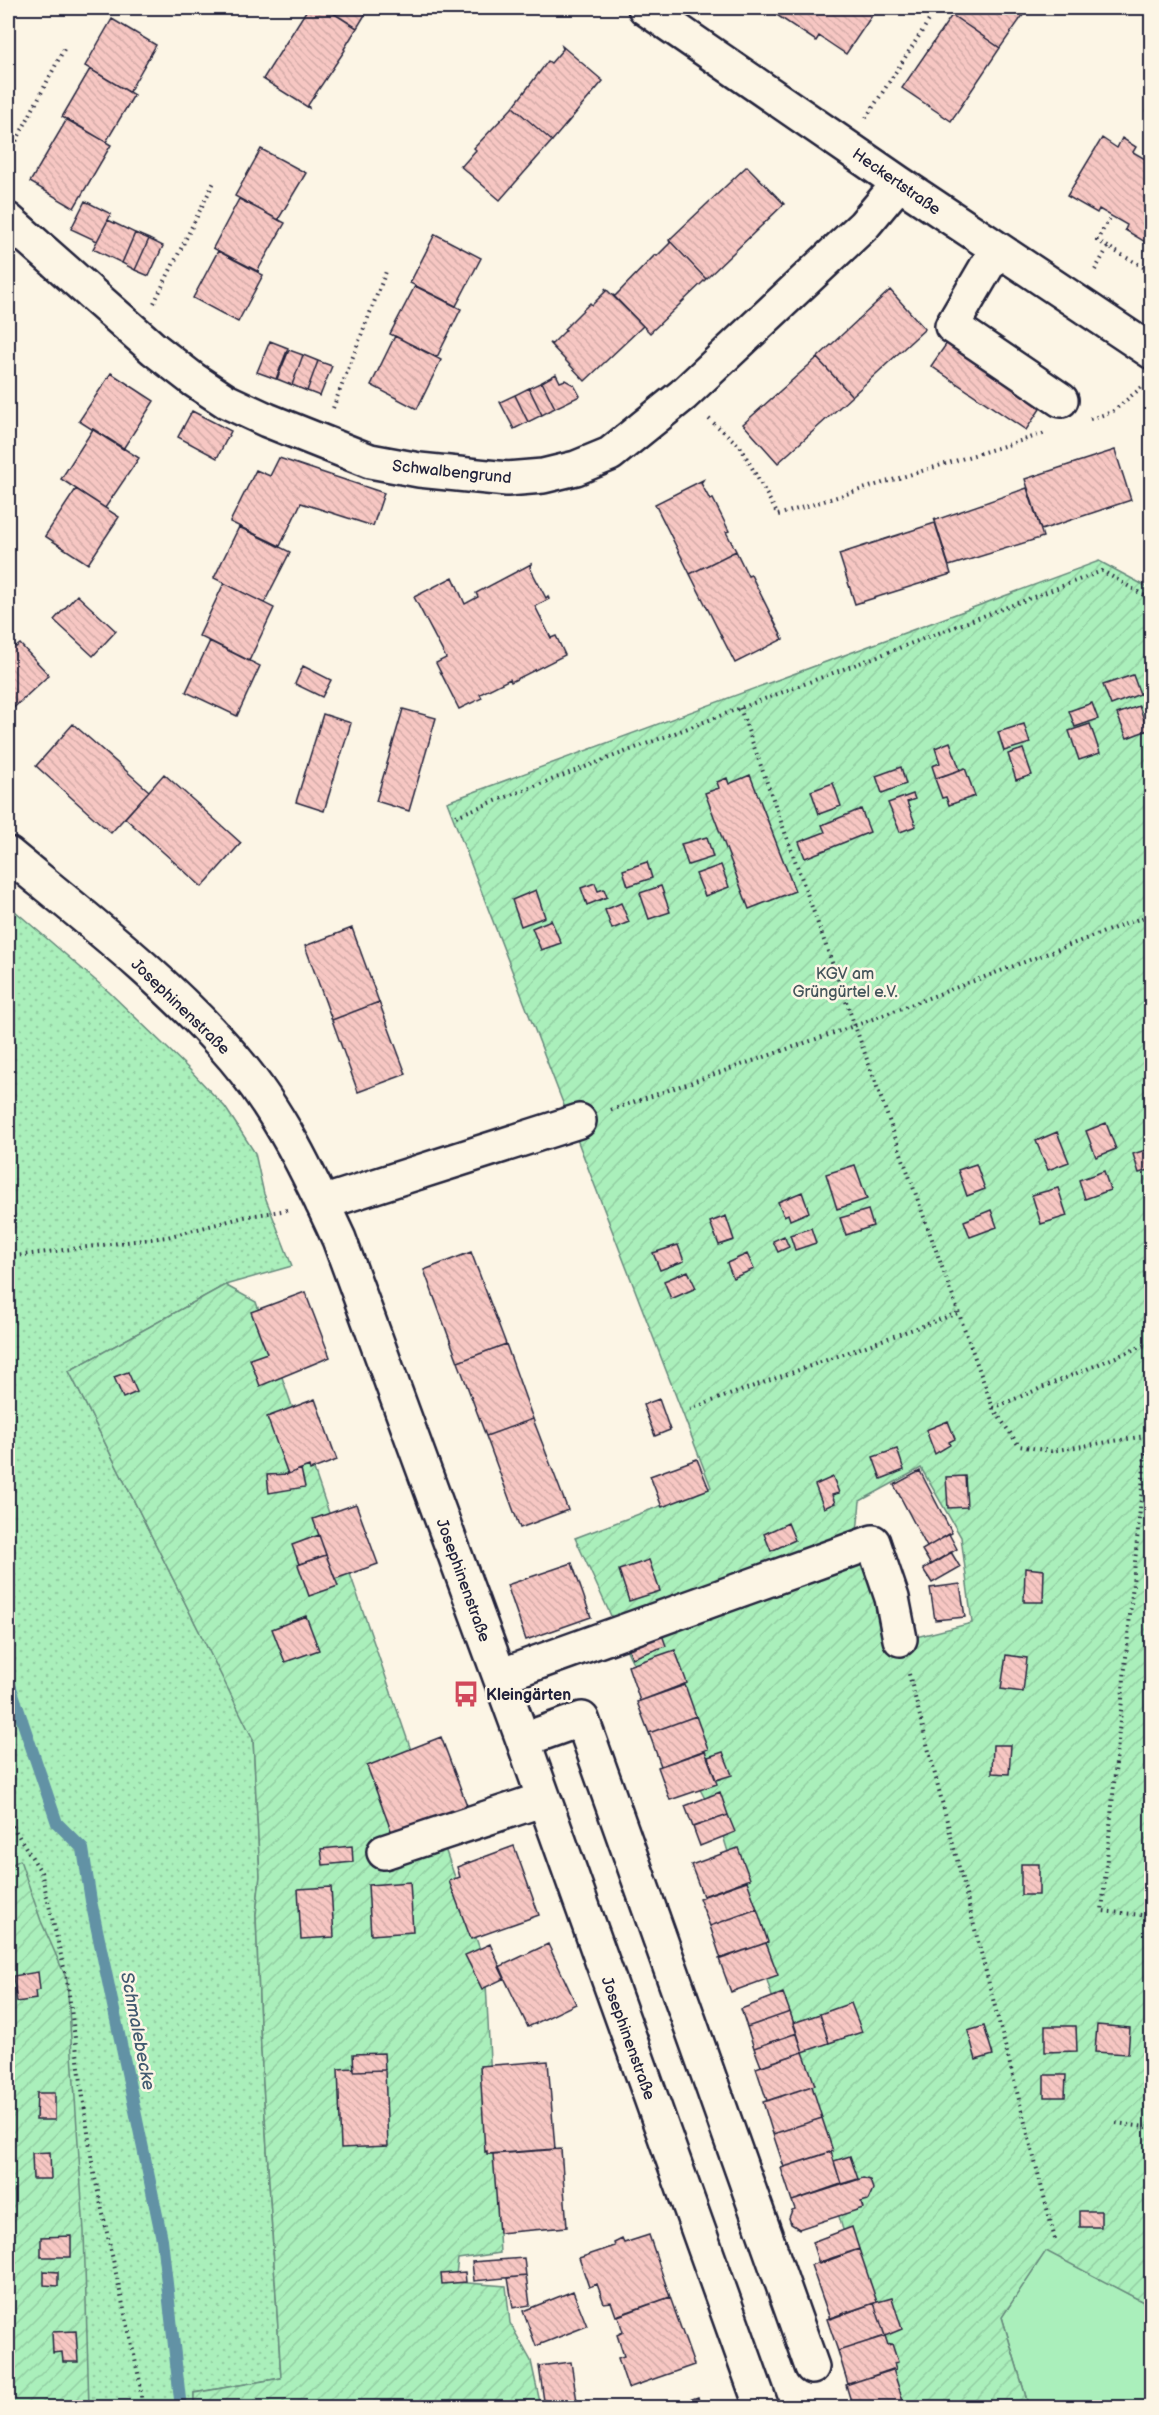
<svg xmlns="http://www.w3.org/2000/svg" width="1159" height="2415" font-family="'Balsamiq Sans',sans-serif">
<defs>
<pattern id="park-dots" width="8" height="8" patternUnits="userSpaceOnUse" patternTransform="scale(1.5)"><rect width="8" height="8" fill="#aaefbb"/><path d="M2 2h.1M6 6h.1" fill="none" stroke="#92cda2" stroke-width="1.8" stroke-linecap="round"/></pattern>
<pattern id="garden-furrows" width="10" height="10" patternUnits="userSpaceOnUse" patternTransform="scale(1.5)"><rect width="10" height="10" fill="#aaefbb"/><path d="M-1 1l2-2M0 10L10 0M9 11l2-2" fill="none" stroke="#92cda2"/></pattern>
<pattern id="building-back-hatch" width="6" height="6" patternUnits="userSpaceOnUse" patternTransform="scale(1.5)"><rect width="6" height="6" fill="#f7c7c3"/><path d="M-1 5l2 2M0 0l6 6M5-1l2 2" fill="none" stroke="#d3aba8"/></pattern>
</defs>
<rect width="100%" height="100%" fill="#fcf5e5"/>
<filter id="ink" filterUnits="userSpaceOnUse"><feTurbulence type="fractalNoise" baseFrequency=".0167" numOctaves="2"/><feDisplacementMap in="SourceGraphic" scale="12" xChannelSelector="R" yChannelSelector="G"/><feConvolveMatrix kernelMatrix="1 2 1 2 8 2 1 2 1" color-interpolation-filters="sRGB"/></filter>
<g filter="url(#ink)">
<path fill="#aaefbb" stroke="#66887b" stroke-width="1.5" d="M1046,2250L1151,2306V2407H1029L1002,2317Z"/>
<path fill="url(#park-dots)" stroke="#66887b" stroke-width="1.5" d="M8,905L109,992L190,1070L225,1107L255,1153L264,1194L292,1266L225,1285L69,1371L253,1738L260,1876L256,1915L261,2050L281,2378L194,2393V2407H87L8,1867Z"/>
<path fill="url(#garden-furrows)" stroke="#66887b" stroke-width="1.5" fill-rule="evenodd" d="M1099,561L1151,589V2306L1046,2251L1002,2317L1029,2407H897L721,1829L630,1657L575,1538L711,1487L447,802ZM921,1468L961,1537L972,1623L888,1644L857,1533L860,1501Z
M225,1285L256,1302L485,1964L500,2253L458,2259L455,2282L506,2286L510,2323L531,2361L541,2407H194V2393L281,2378L261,2050L256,1915L260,1876L253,1739L69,1371Z
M20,1860L41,1921L67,1980L84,2231L89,2407H8V1867Z"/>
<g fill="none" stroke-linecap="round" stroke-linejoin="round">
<path stroke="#6292a5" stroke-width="12" d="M8,1679L57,1823L83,1849L91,1901L162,2239L181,2408"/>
</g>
<path fill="url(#building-back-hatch)" stroke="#22223b" stroke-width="1.5" d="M308,8H325L357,28L344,49L345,50L308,105L309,108L263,79Z
M325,8H372H369L357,28Z
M766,8H862L873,14L846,54L819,36L816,41Z
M956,8H1028L1000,48L952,15Z
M952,15L1000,48L951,121L902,88Z
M112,19L156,45L129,92L85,66Z
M562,46L603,81L552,141L513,107L548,61L551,63L563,49Z
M90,69L134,95L106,142L62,117Z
M513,107L552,141L500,200L459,165L462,166L476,150L474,148Z
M67,119L111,145L74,208L30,182Z
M1102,138L1117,148L1122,138L1136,147L1133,152L1152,163V246L1125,230L1127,225L1099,209L1097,213L1067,196Z
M261,149L306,173L279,218L280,221L235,196Z
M747,166L784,204L706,279L669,240Z
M239,199L285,223L258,270L259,272L213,248Z
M85,201L111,214L97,241L71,229Z
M108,220L135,233L122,263L93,249Z
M135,233L149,239L135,270L122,263Z
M435,234L481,258L456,306L410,283Z
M149,239L163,246L149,276L135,270Z
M669,240L706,279L650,333L613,295L615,296L655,255L657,256L670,243Z
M218,251L263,275L238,322L193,298Z
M415,286L461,309L437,357L390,334Z
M605,288L643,326L585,381L549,343L552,344L566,330L564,329L590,303L592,305L606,291Z
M890,290L925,329L852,396L817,358Z
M395,336L441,360L417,409L371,385Z
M270,341L288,348L276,379L257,372Z
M947,343L1042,406L1026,430L931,366Z
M289,350L303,355L292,385L277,379Z
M303,355L318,361L307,391L292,385Z
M817,358L852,396L778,463L743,424Z
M318,361L332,366L320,396L307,391Z
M111,373L154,401L123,449L79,421Z
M556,374L560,382L565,380L574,385L580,396L555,408L542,382Z
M542,382L555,408L542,415L529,388Z
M529,388L542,415L528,422L515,395Z
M515,395L528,422L514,429L500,402Z
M192,411L231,431L217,458L178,437Z
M93,429L139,458L105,508L61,479Z
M1115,450L1131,500L1041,530L1025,479Z
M279,458L384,493L373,526L301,503L280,546L230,522L256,470L270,476Z
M703,480L701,483L710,500L713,499L729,531L726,532L736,551L690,574L655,504Z
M1027,488L1043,537L949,566L934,518L936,520Z
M76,489L119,517L88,564L45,536Z
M935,523L951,574L855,604L839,554Z
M239,527L290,552L264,603L214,578Z
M736,551L748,576L751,575L783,639L735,663L690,574Z
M531,564L530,568L546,598L548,596L549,599L535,606L551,638L556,636L565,655L511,682L510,679L480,694L482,698L459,709L436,663L446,658L414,597L453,577L465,604L478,597L476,593Z
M224,583L274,608L249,661L199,636Z
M77,595L116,631L93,656L54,620Z
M8,639L16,647L20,644L49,675L8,713Z
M210,641L260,666L237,716L186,692Z
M303,666L331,680L322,697L295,684Z
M1133,675L1140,694L1111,705L1103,685Z
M1092,703L1098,719L1075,727L1069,711Z
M1139,706L1148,730L1127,738L1117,714Z
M403,709L436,718L409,811L376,801Z
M323,714L351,723L324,811L296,802Z
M73,724L149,791L111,833L36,766Z
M1024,724L1030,743L1004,751L998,732Z
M1090,724L1100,753L1079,760L1069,731Z
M950,742L960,770L936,778L932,766L940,763L935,748Z
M1023,749L1032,775L1016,780L1008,754Z
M901,767L906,784L882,793L876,776Z
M965,768L975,796L949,805L946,797L942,798L935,779Z
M164,774L241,843L202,887L125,818Z
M750,775L795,891L749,909L705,793L719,788L717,782L727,778L729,784Z
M833,783L841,806L819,814L811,791Z
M913,794L915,799L907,802L916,826L900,832L888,803Z
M861,809L870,832L805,858L799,842L825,832L822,825Z
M707,837L713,857L688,865L681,844Z
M647,862L652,878L628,886L623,870Z
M721,865L729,887L705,896L696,874Z
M595,883L598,891L604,889L607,897L587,905L581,888Z
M661,886L670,912L649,919L640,893Z
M536,890L545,917L521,926L512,900Z
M621,903L629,922L612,929L605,910Z
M551,920L561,943L541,950L532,928Z
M352,928L379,1002L332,1020L305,946Z
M379,1002L406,1074L358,1092L332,1020Z
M1106,1123L1116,1149L1096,1157L1086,1131Z
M1057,1132L1069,1162L1048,1170L1036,1141Z
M1152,1148V1169L1139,1173L1133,1154Z
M976,1164L985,1189L967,1196L958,1170Z
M855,1165L867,1199L837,1209L826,1174Z
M1104,1171L1110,1190L1085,1199L1079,1180Z
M1058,1188L1067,1216L1041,1224L1032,1195Z
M802,1192L809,1212L790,1220L788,1214L784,1216L778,1202Z
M868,1210L873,1226L846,1235L840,1218Z
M991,1210L997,1227L970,1237L964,1221Z
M726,1216L734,1240L719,1245L710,1222Z
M811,1228L816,1243L795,1250L790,1235Z
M784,1236L789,1247L778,1252L773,1241Z
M678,1245L684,1261L660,1270L653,1253Z
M471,1252L506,1344L458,1362L424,1270Z
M747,1254L754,1269L733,1278L727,1263Z
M688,1271L696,1288L671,1299L664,1281Z
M305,1292L330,1357L260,1386L250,1359L267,1353L251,1312Z
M506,1344L533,1419L486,1436L458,1362Z
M128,1372L137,1392L123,1398L114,1377Z
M315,1399L337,1460L310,1470L309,1466L288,1474L267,1417Z
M659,1399L670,1430L655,1436L643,1405Z
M533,1419L568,1510L520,1528L486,1436Z
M948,1421L955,1439L949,1442L950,1445L935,1454L926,1430Z
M897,1449L904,1470L881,1479L873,1457Z
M697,1459L709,1489L662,1507L650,1476Z
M301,1469L305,1487L269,1493L267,1475L288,1474Z
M920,1471L952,1533L927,1547L894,1485Z
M965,1476L967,1507L948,1508L946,1477Z
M833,1477L839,1493L832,1495L835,1503L824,1508L815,1485Z
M356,1504L378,1564L335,1579L313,1519Z
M788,1523L795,1540L771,1551L764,1534Z
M949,1534L957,1549L931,1565L922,1550Z
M319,1535L326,1555L299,1564L292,1545Z
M951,1552L960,1567L932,1583L923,1569Z
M326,1555L338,1586L309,1596L298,1565Z
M649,1560L660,1591L629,1601L619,1570Z
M572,1563L591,1617L526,1640L507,1585Z
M1025,1568L1044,1570L1043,1602H1024Z
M960,1584L965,1617L935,1620L930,1588Z
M306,1616L319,1650L285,1662L272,1629Z
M659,1626L666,1646L632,1658L625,1638Z
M675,1650L687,1683L640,1701L628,1666Z
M1006,1655L1027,1658L1023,1692L1001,1689Z
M685,1685L696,1716L649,1733L637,1702Z
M696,1716L708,1749L661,1766L649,1733Z
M441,1737L470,1813L395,1841L367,1766Z
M993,1745H1011L1009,1774L992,1773Z
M705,1751L717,1784L670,1800L658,1767Z
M723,1752L732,1775L716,1780L708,1757Z
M720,1792L728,1815L693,1827L685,1806Z
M728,1815L735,1832L700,1846L693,1827Z
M352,1846L353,1862L323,1865L321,1849Z
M514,1846L539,1915L471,1939L449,1881L460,1877L457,1867Z
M738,1848L750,1879L703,1896L691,1865Z
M1021,1864H1039V1895H1021Z
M747,1881L757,1909L710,1926L699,1898Z
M410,1882L413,1932L371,1935L368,1885Z
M331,1887L334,1937L301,1939L298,1889Z
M757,1909L768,1942L721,1959L710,1926Z
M766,1943L778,1975L731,1992L719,1959Z
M490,1944L505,1978L482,1989L465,1955Z
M548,1944L576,2004L528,2027L499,1967Z
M38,1972L40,1990L35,1991L36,1999L17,2002L13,1976Z
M783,1993L790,2012L747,2027L741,2009Z
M851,2003L862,2032L829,2043L820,2014Z
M790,2012L797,2033L754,2048L747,2027Z
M820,2014L829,2043L803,2052L793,2023Z
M1097,2025L1130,2028L1128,2054L1095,2052Z
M984,2026L993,2055L976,2060L968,2031Z
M1045,2026H1076L1077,2051L1045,2052Z
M797,2033L803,2052L761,2066L754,2048Z
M803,2052L815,2085L767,2101L756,2068Z
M384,2053L385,2070L354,2071L353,2054Z
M548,2061L555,2149L487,2154V2151L485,2152L480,2066Z
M354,2068V2071L385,2070L388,2146L341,2148L338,2069Z
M1044,2075H1066L1065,2097H1044Z
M812,2086L822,2118L773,2134L763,2102Z
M37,2093H55V2120H36Z
M822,2118L833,2151L784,2167L773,2134Z
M561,2149L567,2227L499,2233L493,2154Z
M50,2152L51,2179H33L32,2153Z
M831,2152L841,2184L792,2201L781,2168Z
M850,2156L858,2179L841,2184L834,2161Z
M863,2178L870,2180L873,2189L868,2200L861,2202L863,2208L799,2229L791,2224L789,2218L792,2210L795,2209L792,2201Z
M1080,2211H1101V2227H1080Z
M852,2227L859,2249L819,2264L812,2242Z
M649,2235L670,2297L616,2316L611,2302L604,2303L597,2284L589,2287L579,2258L615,2246L614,2243L622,2239L624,2243Z
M71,2236V2257H41V2237Z
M859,2249L877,2302L830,2319L811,2265Z
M524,2258L526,2276L474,2281L472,2262Z
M44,2271L58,2272V2286L44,2285Z
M465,2272L466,2282L442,2284L441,2274Z
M526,2276L530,2305L513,2308L508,2278Z
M573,2291L587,2326L536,2346L523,2311Z
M670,2297L694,2365L628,2388L618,2358L624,2356L617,2335L623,2332L618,2316Z
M892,2298L902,2329L885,2336L874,2303Z
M874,2303L885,2336L838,2351L827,2319Z
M76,2331L78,2362H63L62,2352L53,2353L52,2332Z
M885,2336L888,2345L892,2344L898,2362L894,2363L896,2369L848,2384L838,2351Z
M571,2362L578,2408H545L539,2366Z
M893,2369L905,2408H853L846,2385Z
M698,2397L701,2408H666Z"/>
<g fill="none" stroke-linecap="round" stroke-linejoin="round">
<g stroke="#22223b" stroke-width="38">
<path id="minor" d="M645,8L899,183L1152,352
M8,220L154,349L194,380L226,401L267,420L370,461L419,470L507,479L543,476L576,468L610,454L683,395L864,225L899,183
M997,249L952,326L1061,400
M8,854C83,916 170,983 234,1058C280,1112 310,1176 339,1239L523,1740L762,2408
M322,1203L579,1121
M500,1676L873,1542L892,1598L900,1639
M523,1740L582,1719L812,2367
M384,1852L544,1799"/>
</g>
<path stroke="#22223b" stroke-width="4" stroke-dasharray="1.5 4.5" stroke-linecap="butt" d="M1146,110L1152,113
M866,118L937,8
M8,157L64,49
M1108,247L1097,240L1111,216
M1095,270L1108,247L1152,272
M154,303L215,180
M333,408L387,269
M709,419L740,446L778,515L1046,433
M1090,419L1112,412L1142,387
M740,708L993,1408L1019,1446L1051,1451L1152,1435
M456,816L1102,571L1152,600
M611,1110L854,1026L1152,914
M8,1257L167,1237L244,1217L287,1210
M993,1408L1152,1342
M690,1409L958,1313
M1147,1435L1102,1911L1152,1916
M909,1674L1055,2239
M8,1822L13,1827L41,1872L67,1980L93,2169L140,2382L142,2408
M1116,2123L1152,2128"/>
<use href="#minor" stroke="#fcf5e5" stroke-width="33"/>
</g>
</g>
<defs>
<g id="bus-bare" transform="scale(2.07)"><path d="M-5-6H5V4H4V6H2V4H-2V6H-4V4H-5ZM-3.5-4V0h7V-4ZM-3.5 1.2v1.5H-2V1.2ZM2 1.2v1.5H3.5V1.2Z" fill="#d1495b" stroke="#fcf5e5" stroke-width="2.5" paint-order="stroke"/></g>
</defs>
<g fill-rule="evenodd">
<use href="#bus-bare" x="466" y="1694"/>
</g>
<g text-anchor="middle" stroke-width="5" stroke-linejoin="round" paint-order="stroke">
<g font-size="16" fill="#22223b" stroke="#fcf5e5">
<text transform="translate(897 181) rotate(35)" y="6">Heckertstraße</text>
<text transform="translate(452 471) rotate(6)" y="6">Schwalbengrund</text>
<text transform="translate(181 1006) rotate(44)" y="6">Josephinenstraße</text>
<text transform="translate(464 1580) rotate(70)" y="6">Josephinenstraße</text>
<text transform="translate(629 2038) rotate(70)" y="6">Josephinenstraße</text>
</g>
<g font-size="16" fill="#44555b" stroke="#fcf5e5">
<text x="845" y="979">KGV am<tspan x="845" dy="18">Grüngürtel e.V.</tspan></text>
</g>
<g font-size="16" font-weight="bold" fill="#22223b" stroke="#fcf5e5" text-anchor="start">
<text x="486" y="1700">Kleingärten</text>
</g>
<g font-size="18" font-style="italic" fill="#425a70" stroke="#fcf5e5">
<text transform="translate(138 2031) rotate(79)" y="6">Schmalebecke</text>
</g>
</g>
<rect width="1159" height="2415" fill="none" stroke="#fcf5e5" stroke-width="30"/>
<rect x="15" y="15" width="1129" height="2385" fill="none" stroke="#22223b" stroke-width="2" filter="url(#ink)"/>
</svg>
